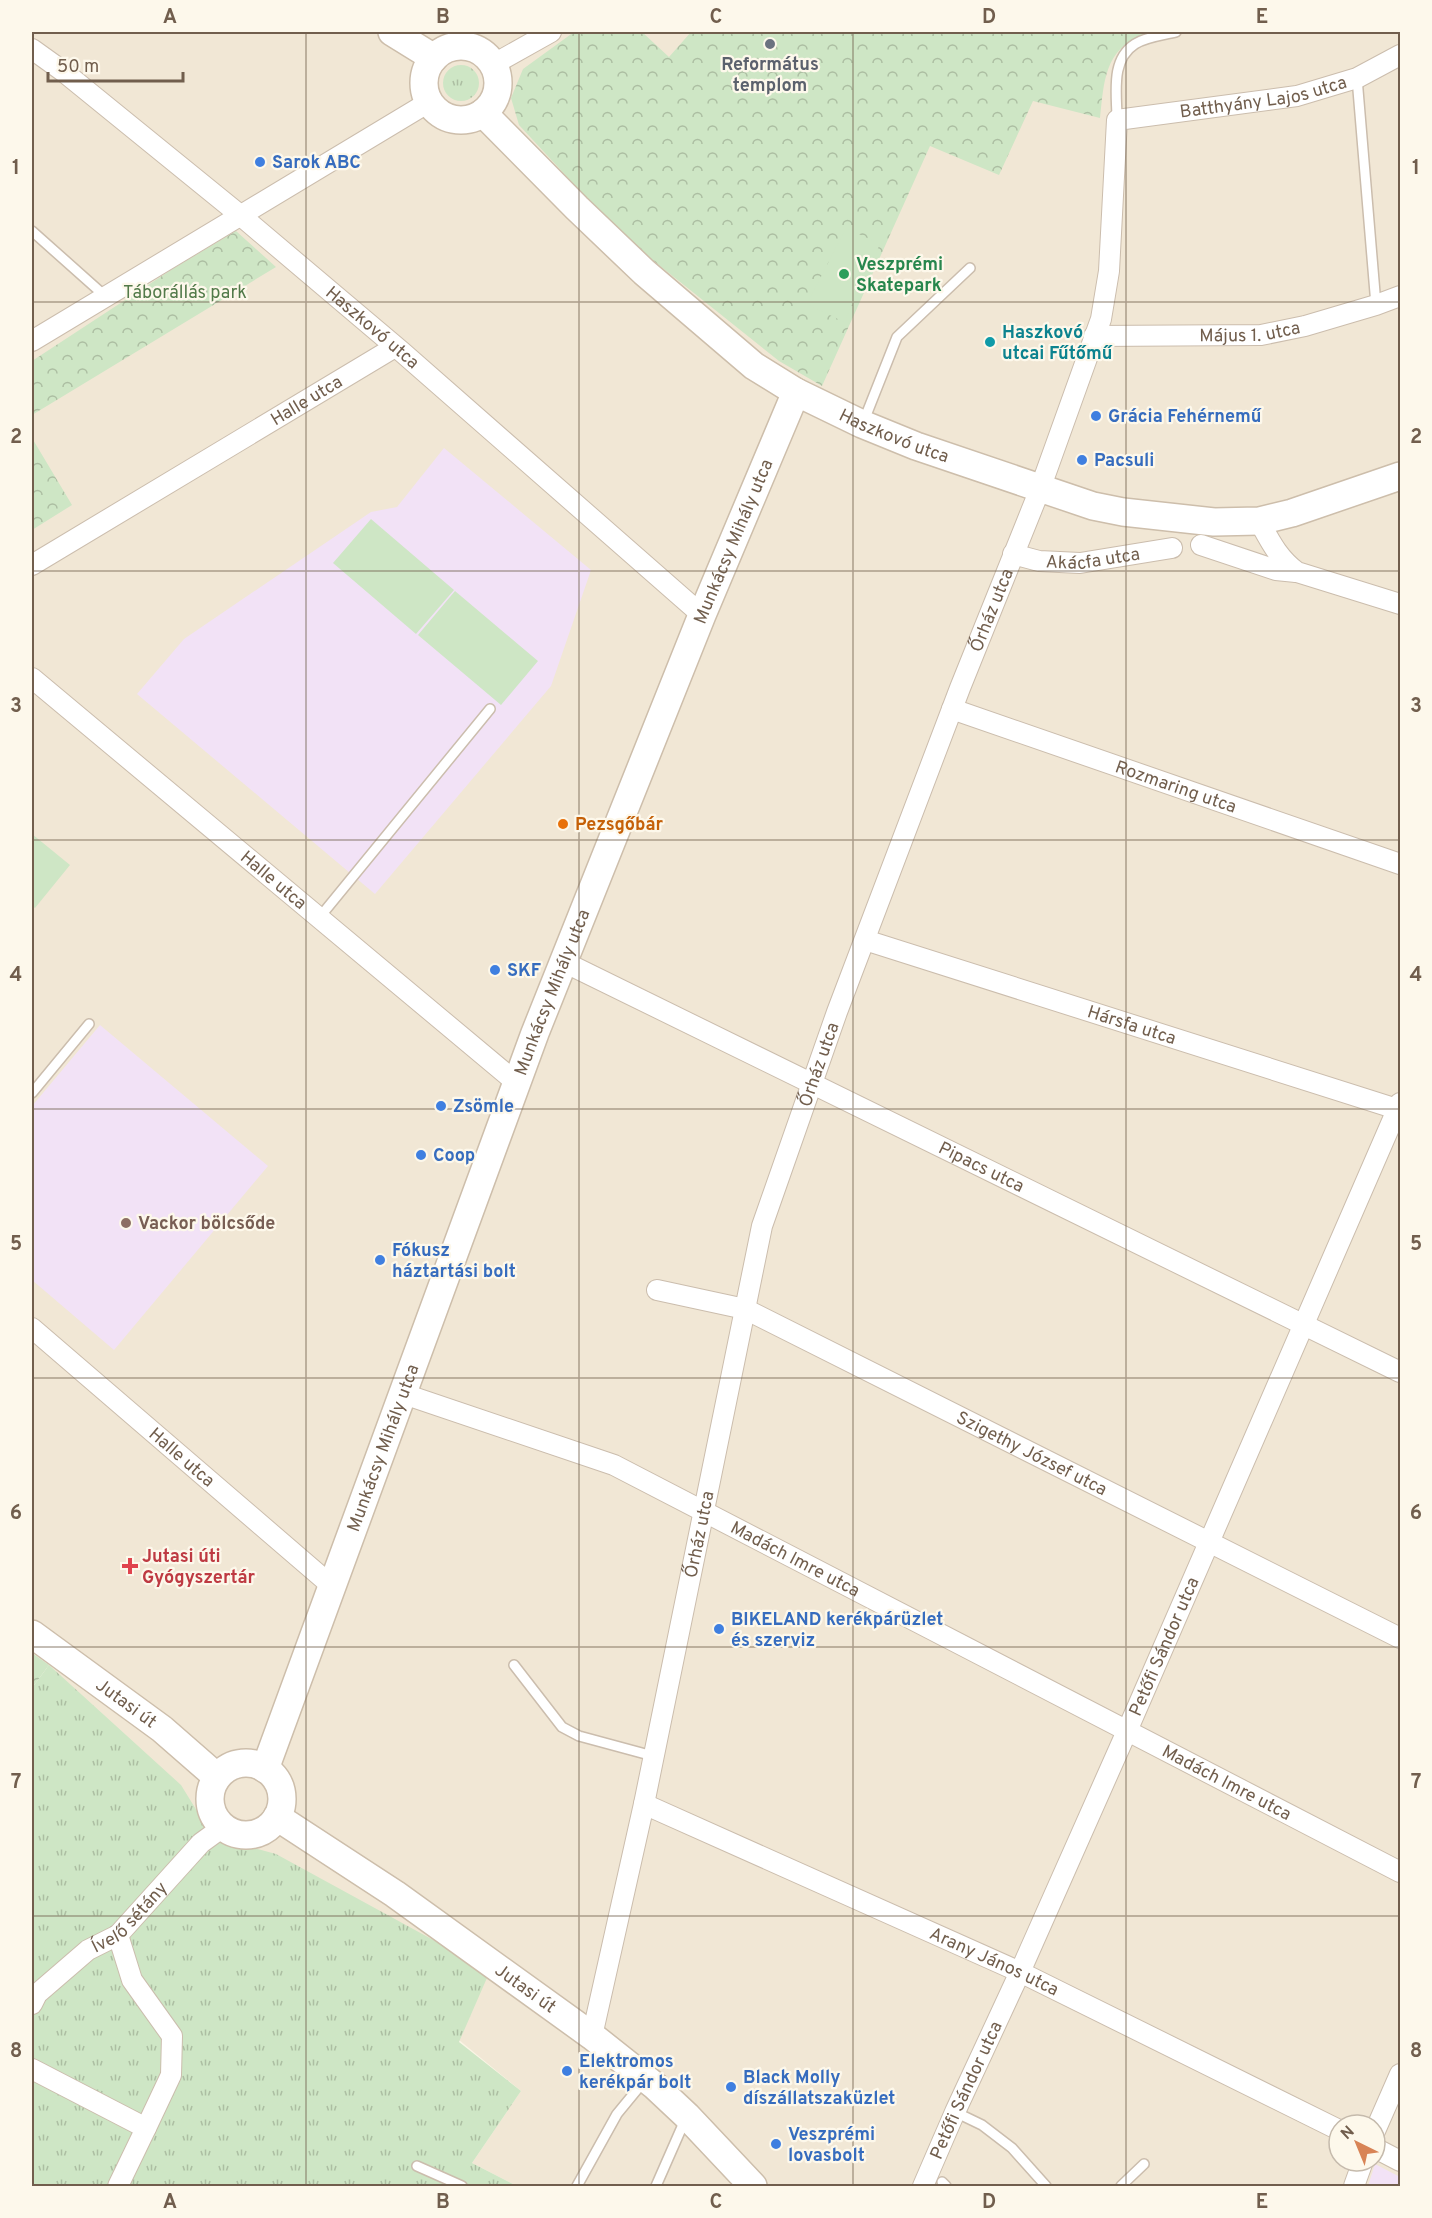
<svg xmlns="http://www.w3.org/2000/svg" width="1432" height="2218" font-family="Overpass,sans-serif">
<defs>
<pattern id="grass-tufts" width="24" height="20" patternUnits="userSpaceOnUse" patternTransform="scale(1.5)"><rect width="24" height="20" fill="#cee6c5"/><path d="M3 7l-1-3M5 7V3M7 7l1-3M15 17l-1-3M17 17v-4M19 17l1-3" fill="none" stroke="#acbea2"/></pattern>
<pattern id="forest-crowns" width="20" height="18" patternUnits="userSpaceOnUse" patternTransform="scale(1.5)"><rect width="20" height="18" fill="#cee6c5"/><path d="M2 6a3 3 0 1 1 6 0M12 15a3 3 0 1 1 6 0" fill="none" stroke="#acbea2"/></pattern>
</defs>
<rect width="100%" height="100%" fill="#faf5e5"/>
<path fill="#f1e7d5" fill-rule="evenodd" d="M32,32H1400V2186H517L472,2163L521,2091L213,1837L49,1665L32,1653ZM1339,2125H1375V2161H1339Z"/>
<path fill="#f2e2f6" d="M444,448L591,570L551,686L375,894L137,694L184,639L371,512L397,507Z
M100,1025L268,1166L114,1350L32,1280V1106Z
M1375,2164L1400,2177V2186H1368Z"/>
<path fill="url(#grass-tufts)" d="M443 83a18 18 0 1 1 36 0a18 18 0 1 1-36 0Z
M49,1665L181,1785L213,1837L276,1854L490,1971L459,2042L521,2091L472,2163L517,2186H32V1688Z"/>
<path fill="url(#forest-crowns)" d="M574,32H642L669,57L691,32H1141L1143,35C1104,49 1104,83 1100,118L1033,101L999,175L930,146L822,386L779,361L620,234L519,125L511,98L523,69Z
M236,231L276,267L32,415V361L174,268Z
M32,438L72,505L32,530Z
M32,1653L49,1665L32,1688Z"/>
<path fill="#cee6c5" d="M846,228L880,244L844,322L807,304Z
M371,519L454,590L416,634L333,563Z
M455,591L538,661L501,705L418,635Z
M32,834L70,865L35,908L32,906Z"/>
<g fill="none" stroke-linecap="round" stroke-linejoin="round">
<g stroke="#cbbdad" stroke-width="12">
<path id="lane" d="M1357,78L1376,305
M1117,120C1117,94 1110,60 1135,44C1146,37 1164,35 1176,32
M32,231L105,296
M863,423L897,337L970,268
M319,918L490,709
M32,1093L89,1024
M514,1665L562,1727L579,1736L653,1756
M955,2112L982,2125L1012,2148L1046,2186
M417,2166L462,2186
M942,2182L946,2186
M577,2186L617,2114L645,2080
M656,2186L685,2120
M1121,2186L1144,2164"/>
</g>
<g stroke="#cbbdad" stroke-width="22">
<g id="street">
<path id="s1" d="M32,49L64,72L240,215L402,352L702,615"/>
<path d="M494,64L551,32"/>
<path id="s2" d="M1094,336L1261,335L1305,326L1376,305L1400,296"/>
<path d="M32,341L429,102"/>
<path d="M1259,521C1270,541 1278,558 1297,572L1400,604"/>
<path d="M1201,545L1276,570L1296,572"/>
<path id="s3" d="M1013,554L1039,561L1080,563L1172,548"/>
<path id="s4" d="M32,565L395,347"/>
<path id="s5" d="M32,678L517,1083"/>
<path id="s6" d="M952,709L1400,864"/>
<path id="s7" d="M865,940L1400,1110"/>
<path id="s8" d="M564,962L1400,1372"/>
<path id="s9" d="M657,1290L745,1309L1400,1638"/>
<path id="s10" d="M32,1328L333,1587"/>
<path id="s11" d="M401,1393L614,1465L1400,1872"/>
<path id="s12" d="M644,1804L1020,1972L1339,2130"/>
<path d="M118,1935L132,1980L172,2036L171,2075L146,2128"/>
<path id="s13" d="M32,2004L37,1994L88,1950L118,1935L201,1843L223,1827"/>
<path id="s14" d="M592,2036L644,1804L762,1226L837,1012L960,688L1040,489L1101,319L1109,271L1117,120L1297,96L1357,78L1400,55"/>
<path d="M32,2069L146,2128L118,2186"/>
<path d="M1375,2131L1400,2074"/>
<path d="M1375,2148L1400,2161"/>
<path id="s15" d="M923,2186L955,2112L1020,1972L1127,1731L1400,1103"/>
<path d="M1354,2186L1363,2161"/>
</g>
</g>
<g stroke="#cdbeab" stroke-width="30">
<g id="secondary">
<path d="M392,32L434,58"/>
<circle cx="461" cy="83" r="37"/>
<path id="s16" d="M483,113L577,208L644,272L754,366L796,392L862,424L916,446L1093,506L1123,512L1214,522L1259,521L1292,513L1400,476"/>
<path id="s17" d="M32,1634L162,1729L217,1777"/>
<circle cx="246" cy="1799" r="36"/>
<path id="s18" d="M265,1769L535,1033L702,615L796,392"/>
<path id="s19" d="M277,1817L395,1894L592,2036L655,2086L687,2116L753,2186"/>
</g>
</g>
<use href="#lane" stroke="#fff" stroke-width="9"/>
<use href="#street" stroke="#fff" stroke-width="20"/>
<use href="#secondary" stroke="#fff" stroke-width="27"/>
</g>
<path fill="none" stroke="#715e4d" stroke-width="1.5" stroke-opacity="0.55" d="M306,32V2186M579,32V2186M853,32V2186M1126,32V2186M32,302H1400M32,571H1400M32,840H1400M32,1109H1400M32,1378H1400M32,1647H1400M32,1916H1400"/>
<circle fill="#6b7280" stroke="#fdf8eb" stroke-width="2" cx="770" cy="44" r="6"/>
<g fill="#3f7fe0" stroke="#fdf8eb" stroke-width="2">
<circle cx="260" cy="162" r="6"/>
<circle cx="1096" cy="416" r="6"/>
<circle cx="1082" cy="460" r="6"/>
<circle cx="495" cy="970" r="6"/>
<circle cx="441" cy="1106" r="6"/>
<circle cx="421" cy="1155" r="6"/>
<circle cx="380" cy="1260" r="6"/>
<circle cx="719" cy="1629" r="6"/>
<circle cx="567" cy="2071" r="6"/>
<circle cx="731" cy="2087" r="6"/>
<circle cx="776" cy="2144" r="6"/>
</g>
<circle fill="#2e9e5b" stroke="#fdf8eb" stroke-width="2" cx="844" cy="274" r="6"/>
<circle fill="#0f9aa8" stroke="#fdf8eb" stroke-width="2" cx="990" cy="342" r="6"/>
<circle fill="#e8710a" stroke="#fdf8eb" stroke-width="2" cx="563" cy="824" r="6"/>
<circle fill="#8d6e63" stroke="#fdf8eb" stroke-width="2" cx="126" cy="1223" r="6"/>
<path fill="#e0444e" stroke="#fdf8eb" stroke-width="2" d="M127 1557h6v6h6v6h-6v6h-6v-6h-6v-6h6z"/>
<g text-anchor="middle" stroke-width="4.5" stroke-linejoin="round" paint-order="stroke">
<g font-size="18" font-weight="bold" fill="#5b616d" stroke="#fdf8eb">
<text x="770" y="70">Református<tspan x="770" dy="21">templom</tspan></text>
</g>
<g font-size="18" fill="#715e4d" stroke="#fdf8eb">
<text dy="6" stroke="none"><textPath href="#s14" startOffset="2144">Batthyány Lajos utca</textPath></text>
<text dy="6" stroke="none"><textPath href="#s1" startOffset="440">Haszkovó utca</textPath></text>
<text dy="6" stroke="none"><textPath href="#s2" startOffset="156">Május 1. utca</textPath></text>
<text dy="6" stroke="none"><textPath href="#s4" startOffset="320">Halle utca</textPath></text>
<text dy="6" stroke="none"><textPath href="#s16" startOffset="528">Haszkovó utca</textPath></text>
<text dy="6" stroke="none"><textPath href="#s18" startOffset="1314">Munkácsy Mihály utca</textPath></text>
<text dy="6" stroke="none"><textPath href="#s3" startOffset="81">Akácfa utca</textPath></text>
<text dy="6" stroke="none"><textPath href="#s14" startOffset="1485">Őrház utca</textPath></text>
<text dy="6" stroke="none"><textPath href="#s6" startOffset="237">Rozmaring utca</textPath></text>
<text dy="6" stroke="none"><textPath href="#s5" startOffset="315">Halle utca</textPath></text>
<text dy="6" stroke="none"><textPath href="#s18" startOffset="828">Munkácsy Mihály utca</textPath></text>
<text dy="6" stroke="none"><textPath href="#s7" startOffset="280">Hársfa utca</textPath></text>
<text dy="6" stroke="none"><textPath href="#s14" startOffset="999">Őrház utca</textPath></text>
<text dy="6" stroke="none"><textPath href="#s8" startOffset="465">Pipacs utca</textPath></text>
<text dy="6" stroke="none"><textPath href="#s18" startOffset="342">Munkácsy Mihály utca</textPath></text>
<text dy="6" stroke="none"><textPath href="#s9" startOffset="411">Szigethy József utca</textPath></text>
<text dy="6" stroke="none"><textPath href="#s10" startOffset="198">Halle utca</textPath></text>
<text dy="6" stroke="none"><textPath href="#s14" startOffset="513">Őrház utca</textPath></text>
<text dy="6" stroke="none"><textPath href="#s11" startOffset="429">Madách Imre utca</textPath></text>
<text dy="6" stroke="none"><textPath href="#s15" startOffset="591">Petőfi Sándor utca</textPath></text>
<text dy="6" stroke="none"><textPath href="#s17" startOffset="117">Jutasi út</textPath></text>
<text dy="6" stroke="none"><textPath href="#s11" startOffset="915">Madách Imre utca</textPath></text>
<text dy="6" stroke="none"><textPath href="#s13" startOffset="132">Ívelő sétány</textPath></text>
<text dy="6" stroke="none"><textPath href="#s12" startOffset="384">Arany János utca</textPath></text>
<text dy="6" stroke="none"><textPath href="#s19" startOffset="302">Jutasi út</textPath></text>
<text dy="6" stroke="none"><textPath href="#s15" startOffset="105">Petőfi Sándor utca</textPath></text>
</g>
<g font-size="18" font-weight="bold" fill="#366cbe" stroke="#fdf8eb" text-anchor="start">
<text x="272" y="168">Sarok ABC</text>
<text x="1108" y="422">Grácia Fehérnemű</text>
<text x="1094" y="466">Pacsuli</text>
<text x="507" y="976">SKF</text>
<text x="453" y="1112">Zsömle</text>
<text x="433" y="1161">Coop</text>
<text x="392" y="1256">Fókusz<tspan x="392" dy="21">háztartási bolt</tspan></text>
<text x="731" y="1625">BIKELAND kerékpárüzlet<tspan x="731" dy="21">és szerviz</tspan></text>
<text x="579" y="2067">Elektromos<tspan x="579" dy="21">kerékpár bolt</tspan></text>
<text x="743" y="2083">Black Molly<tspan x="743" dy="21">díszállatszaküzlet</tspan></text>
<text x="788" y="2140">Veszprémi<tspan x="788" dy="21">lovasbolt</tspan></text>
</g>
<g font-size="18" font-weight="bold" fill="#27864d" stroke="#fdf8eb" text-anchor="start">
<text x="856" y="270">Veszprémi<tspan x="856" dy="21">Skatepark</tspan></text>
</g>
<g font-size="18" fill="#527a49" stroke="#fdf8eb">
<text x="185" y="298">Táborállás park</text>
</g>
<g font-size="18" font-weight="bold" fill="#0d838f" stroke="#fdf8eb" text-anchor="start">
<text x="1002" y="338">Haszkovó<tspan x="1002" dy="21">utcai Fűtőmű</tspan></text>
</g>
<g font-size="18" font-weight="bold" fill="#c56008" stroke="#fdf8eb" text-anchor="start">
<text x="575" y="830">Pezsgőbár</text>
</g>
<g font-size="18" font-weight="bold" fill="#785e54" stroke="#fdf8eb" text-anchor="start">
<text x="138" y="1229">Vackor bölcsőde</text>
</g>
<g font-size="18" font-weight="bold" fill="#be3a42" stroke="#fdf8eb" text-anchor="start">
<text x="142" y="1562">Jutasi úti<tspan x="142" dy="21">Gyógyszertár</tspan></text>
</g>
</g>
<rect width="1432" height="2218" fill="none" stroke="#fdf8eb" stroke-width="66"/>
<g transform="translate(1357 2143) rotate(317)"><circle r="28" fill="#fdf8eb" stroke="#c5baac" stroke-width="1.5"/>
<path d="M0-4.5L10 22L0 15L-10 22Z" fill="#d88456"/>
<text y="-9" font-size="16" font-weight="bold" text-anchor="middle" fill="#715e4d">N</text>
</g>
<path d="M48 72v9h135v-9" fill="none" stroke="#715e4d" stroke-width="3"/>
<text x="57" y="72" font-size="18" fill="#715e4d" stroke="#fdf8eb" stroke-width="4.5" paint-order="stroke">50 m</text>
<rect x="33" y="33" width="1366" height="2152" fill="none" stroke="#715e4d" stroke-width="2"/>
<g font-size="20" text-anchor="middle" font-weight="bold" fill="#715e4d">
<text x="170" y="23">A</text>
<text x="443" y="23">B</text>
<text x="716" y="23">C</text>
<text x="989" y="23">D</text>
<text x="1262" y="23">E</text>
<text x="16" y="174">1</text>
<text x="1416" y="174">1</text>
<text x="16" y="443">2</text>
<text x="1416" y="443">2</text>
<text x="16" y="712">3</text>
<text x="1416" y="712">3</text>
<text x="16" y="981">4</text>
<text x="1416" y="981">4</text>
<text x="16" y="1250">5</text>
<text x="1416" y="1250">5</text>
<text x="16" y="1519">6</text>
<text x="1416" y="1519">6</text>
<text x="16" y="1788">7</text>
<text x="1416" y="1788">7</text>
<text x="16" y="2057">8</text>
<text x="1416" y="2057">8</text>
<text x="170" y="2208">A</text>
<text x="443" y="2208">B</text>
<text x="716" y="2208">C</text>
<text x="989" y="2208">D</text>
<text x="1262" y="2208">E</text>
</g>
</svg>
